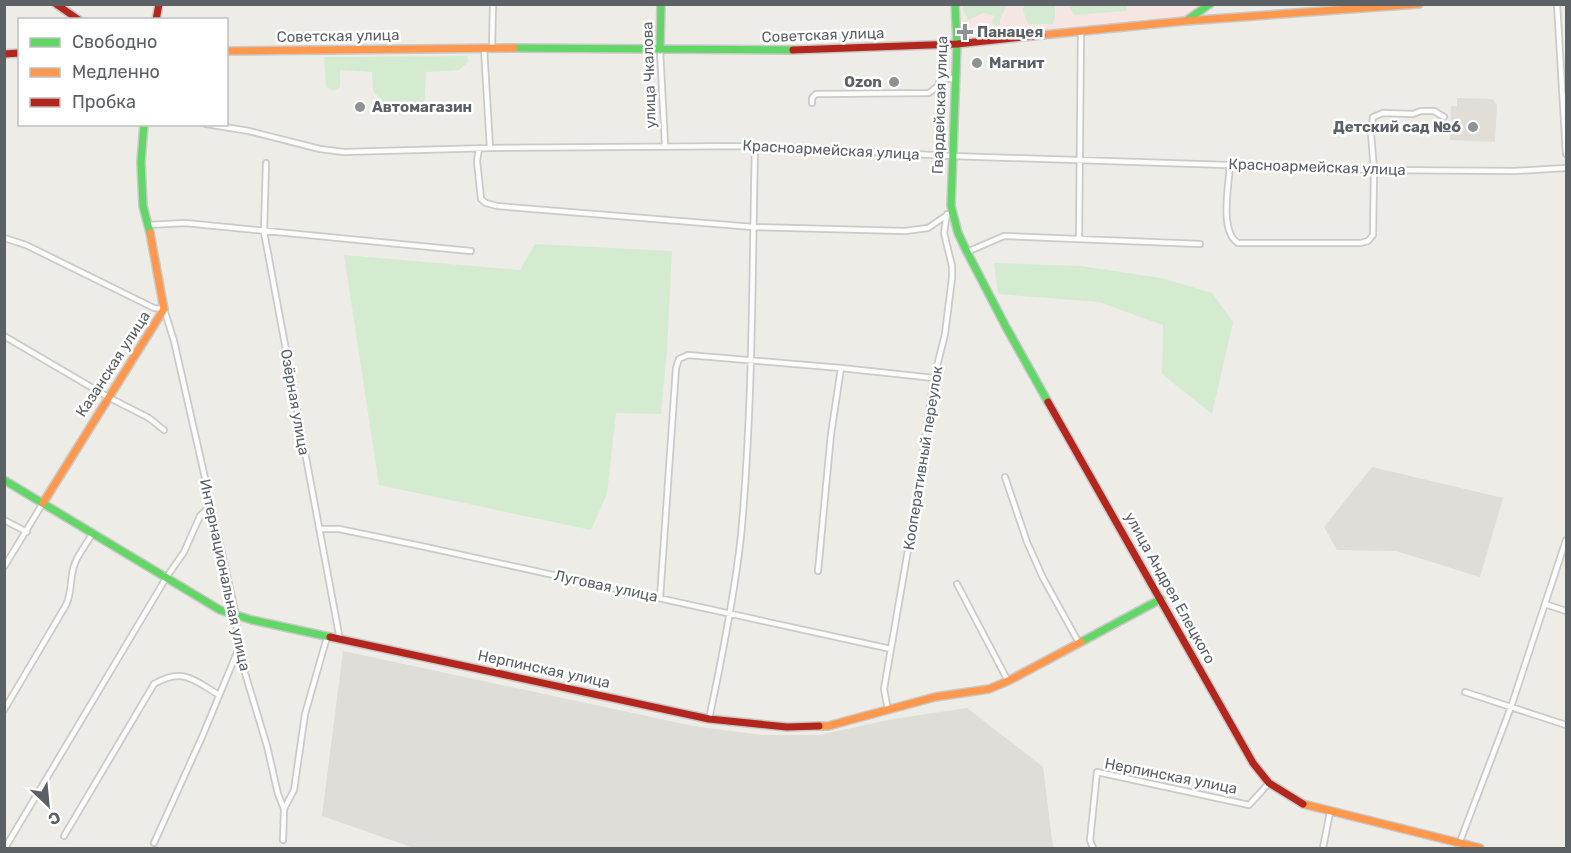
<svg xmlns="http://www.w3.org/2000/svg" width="1571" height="853" font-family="Rubik,sans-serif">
<rect width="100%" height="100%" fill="#edece7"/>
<path fill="#deddd8" d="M1372,467L1503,498L1480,577L1396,551L1337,550L1324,527Z
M343,651L693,726L762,735H819L893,719L967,708L1043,767L1053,848H414L322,816Z"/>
<path fill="#e0ded7" d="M1457,98L1493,99L1497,105L1495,142L1450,140L1451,106H1457Z"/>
<path fill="#f6e6e3" d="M955,5H1210L1185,21L957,44Z"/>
<path fill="#d5ebd1" d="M963,5V4L1007,5L1000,19V25L995,26L992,22L995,16L983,13L968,20L963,10Z
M1024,5H1055V15L1053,24H1028L1023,11Z
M1068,5V4L1127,5L1126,11L1074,15Z
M467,56L469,61L459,70L426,72L424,112L394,114L373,91L372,72L340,70V87L333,91L326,87L324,57Z
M535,244L672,251L667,350L661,414L616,413L607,494L591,530L379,485L344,255L520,270Z
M994,263L1081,266L1161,278L1212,293L1233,322L1212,414L1162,374L1163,325L1099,302L998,294Z"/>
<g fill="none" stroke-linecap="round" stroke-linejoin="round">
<g stroke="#cacac9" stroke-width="8">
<path id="street" d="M1557,4L1566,154
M484,48L490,148
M492,48L493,4
M660,50L665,145
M812,103V98L816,94L929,93L938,86L940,79H955
M206,124L249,131L320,149L344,152L490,148L755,146L952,156L1374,170L1515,171L1566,168
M479,148L477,161L481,199L486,203L497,206L753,227L905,231L928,228L947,215
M266,163L264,232L340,640
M1230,165C1229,185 1219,231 1238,243H1361L1368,241L1373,235L1374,170L1371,134L1373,117L1383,113L1413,114L1421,111H1434L1444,117
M148,225L185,223L471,251
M4,238L26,245L154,308L164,309L174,341L236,615L238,650L267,746L278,794L284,809L283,840
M1079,239L1081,31
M967,252L1004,236L1200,244
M4,336L108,397L149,418L164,430
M1005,477L1027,542L1043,578L1079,643
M4,520L27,532
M319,529H339L421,546L891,649
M4,567L43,503
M818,571L831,434L841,368
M957,584L1008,681
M660,598L676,368L679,359L688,355L841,368L934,378
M1545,604L1566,611
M1465,692L1566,725
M4,710L66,605C73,590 69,578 75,563C79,553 87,543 93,533
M888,710L884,689L913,521L934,378L945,334L952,278V266L944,233L947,214
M709,719C722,658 734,598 741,536C753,406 752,276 755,146
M284,809L294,790L305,714L327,637
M64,836L154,684C183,667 194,680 219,695
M154,843L202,737L238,650
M1459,844L1511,707L1566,540
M5,848L166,578L184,552L200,516L210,506
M1093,848L1090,840L1097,772L1249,805L1269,783
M1323,848L1330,812"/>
</g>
<g stroke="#c9c9c8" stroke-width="10">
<path id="fast" d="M955,4L957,44L951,206L958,233L967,252L1006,327L1048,402
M1187,20L1210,4
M514,48L793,50
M660,50L661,4
M144,124L141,162L143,206L150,233
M4,480L220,610L252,620L330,637
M1081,642L1161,599"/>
</g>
<g stroke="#c9c9c8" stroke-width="10">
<path id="slow" d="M1042,35L1185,21L1419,4
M226,51L514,48
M43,503L164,309L150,233
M819,726H828L935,697L989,689L1008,681L1081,642
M1303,804L1480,848"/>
</g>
<g stroke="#c9c9c8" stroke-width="10">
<path id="jam" d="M56,4L79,20
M156,20L159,4
M793,50L957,44L1042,35
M4,54L20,53
M1048,402L1253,763L1269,783L1303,804
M330,637L709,719L787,727L819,726"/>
</g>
<use href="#street" stroke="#fcfcfb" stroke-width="4.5"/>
<use href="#fast" stroke="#63d668" stroke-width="7"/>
<use href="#slow" stroke="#ff974d" stroke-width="7"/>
<use href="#jam" stroke="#b3261e" stroke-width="7"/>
</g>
<g fill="#8f9293" stroke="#fff" stroke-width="2">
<path d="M962 23h6v6h6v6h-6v6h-6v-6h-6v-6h6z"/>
<circle cx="977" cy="63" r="6"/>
<circle cx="894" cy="82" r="6"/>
<circle cx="360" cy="107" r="6"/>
<circle cx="1473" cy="127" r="6"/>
</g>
<g text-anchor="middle" stroke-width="5" stroke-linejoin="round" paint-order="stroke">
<g font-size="15" font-weight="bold" fill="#5c6166" stroke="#fff" text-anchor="start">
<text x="977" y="37">Панацея</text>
<text x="989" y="68">Магнит</text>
<text x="882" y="87" text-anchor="end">Ozon</text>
<text x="372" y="112">Автомагазин</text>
<text x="1461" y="132" text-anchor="end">Детский сад №6</text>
</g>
<g font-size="15" fill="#5c6166" stroke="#fff">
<text transform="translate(823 35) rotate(-2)" y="5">Советская улица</text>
<text transform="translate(338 36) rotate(-1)" y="5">Советская улица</text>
<text transform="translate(649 75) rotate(-92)" y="5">улица Чкалова</text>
<text transform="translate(940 105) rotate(-88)" y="5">Гвардейская улица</text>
<text transform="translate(831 150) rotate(3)" y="5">Красноармейская улица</text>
<text transform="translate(1317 167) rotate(2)" y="5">Красноармейская улица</text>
<text transform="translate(113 364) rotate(-57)" y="5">Казанская улица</text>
<text transform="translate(295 402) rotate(80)" y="5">Озёрная улица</text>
<text transform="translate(923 458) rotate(-81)" y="5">Кооперативный переулок</text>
<text transform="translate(225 575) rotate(78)" y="5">Интернациональная улица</text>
<text transform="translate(606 586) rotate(12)" y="5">Луговая улица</text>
<text transform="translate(1170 588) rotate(61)" y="5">улица Андрея Елецкого</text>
<text transform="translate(544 669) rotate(12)" y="5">Нерпинская улица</text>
<text transform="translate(1171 776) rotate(11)" y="5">Нерпинская улица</text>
</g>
</g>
<rect width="1571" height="853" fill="none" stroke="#5c6166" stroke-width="12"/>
<rect x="18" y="18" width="210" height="108" fill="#ffffff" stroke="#bec0c2" stroke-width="1.5"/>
<rect x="30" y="38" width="30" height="9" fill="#63d668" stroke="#bec0c2" stroke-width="1.5"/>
<text x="72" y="48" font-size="18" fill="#5c6166">Свободно</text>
<rect x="30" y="68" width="30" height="9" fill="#ff974d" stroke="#bec0c2" stroke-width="1.5"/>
<text x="72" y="78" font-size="18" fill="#5c6166">Медленно</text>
<rect x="30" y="98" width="30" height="9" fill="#b3261e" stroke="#bec0c2" stroke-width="1.5"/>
<text x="72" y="108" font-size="18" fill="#5c6166">Пробка</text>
<g transform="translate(48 805) rotate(154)" stroke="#ffffff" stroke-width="4.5" paint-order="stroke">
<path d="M0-4.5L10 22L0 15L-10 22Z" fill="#5c6166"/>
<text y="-9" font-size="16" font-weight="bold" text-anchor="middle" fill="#5c6166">С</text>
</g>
</svg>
